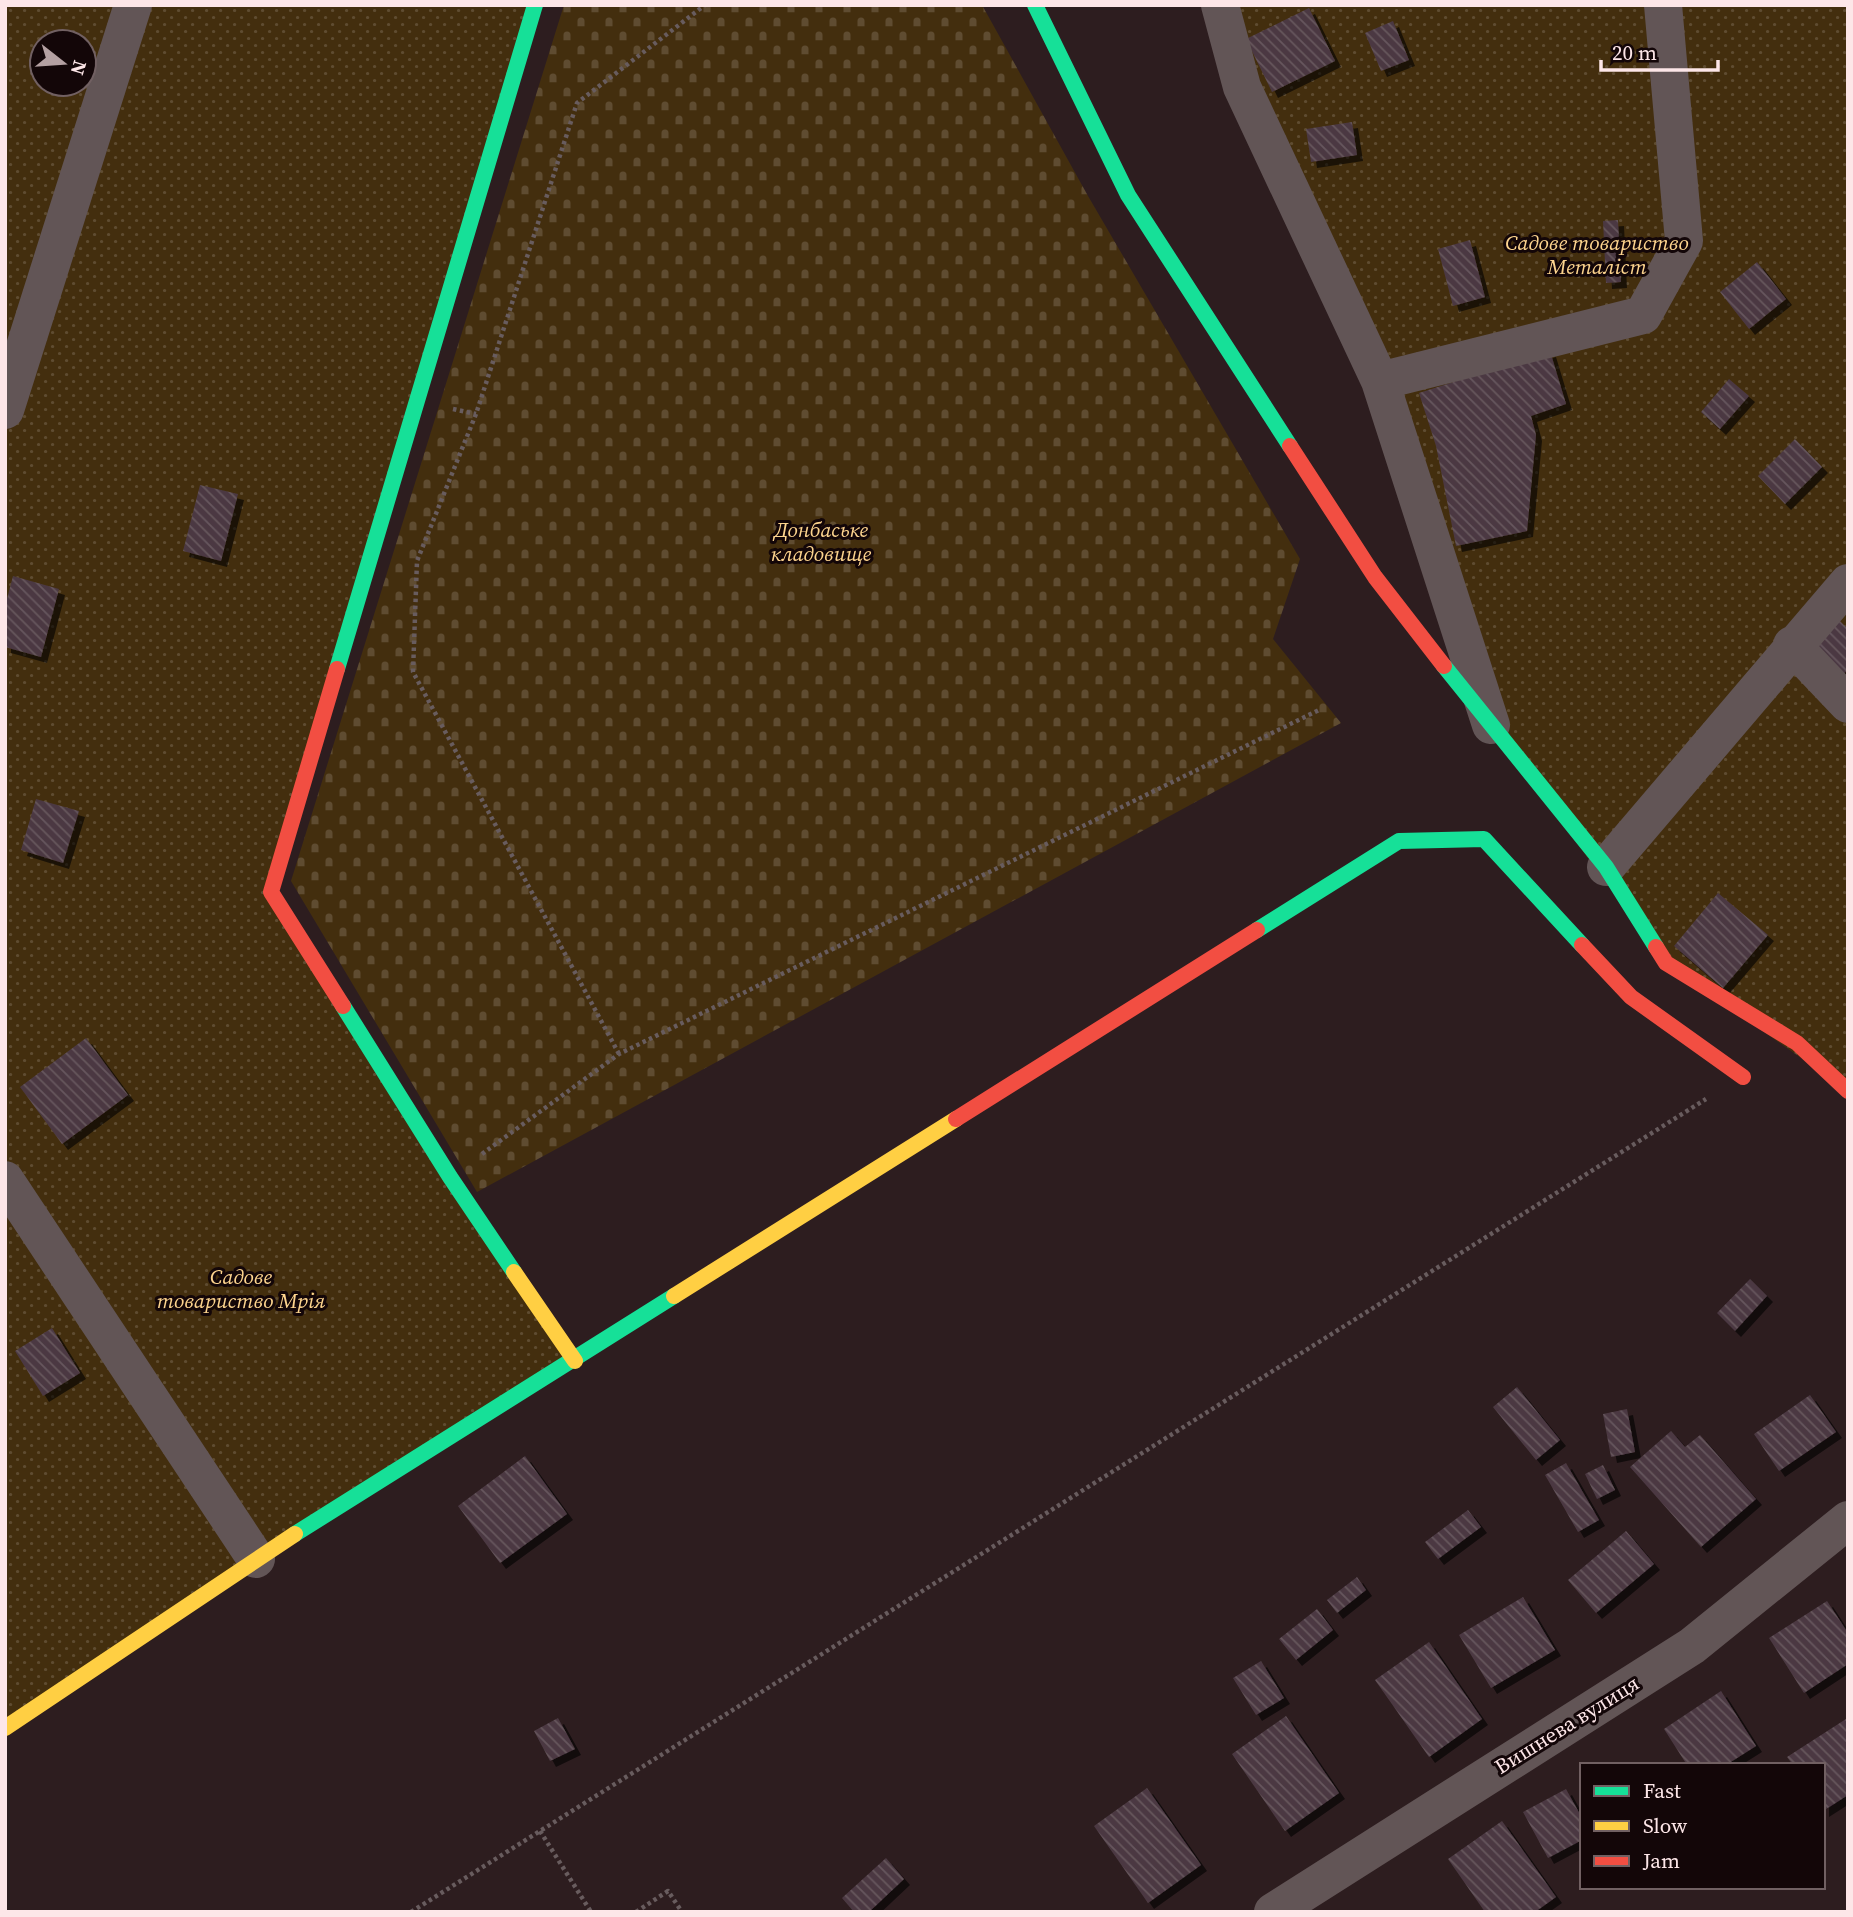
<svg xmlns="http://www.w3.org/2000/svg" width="1853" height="1917" font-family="'Source Serif 4',serif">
<defs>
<pattern id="grass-dots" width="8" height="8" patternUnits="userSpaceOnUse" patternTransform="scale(1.75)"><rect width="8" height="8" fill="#432e0e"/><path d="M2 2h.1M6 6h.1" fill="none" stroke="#5f4c31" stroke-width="1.8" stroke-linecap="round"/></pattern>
<pattern id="cemetery-stones" width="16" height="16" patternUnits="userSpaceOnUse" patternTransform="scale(1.75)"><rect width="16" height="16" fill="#432e0e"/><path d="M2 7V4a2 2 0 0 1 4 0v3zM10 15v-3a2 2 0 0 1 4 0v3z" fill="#5f4c31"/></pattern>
<pattern id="building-back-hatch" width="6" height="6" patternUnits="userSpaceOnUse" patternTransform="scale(1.75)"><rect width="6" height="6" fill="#4b3942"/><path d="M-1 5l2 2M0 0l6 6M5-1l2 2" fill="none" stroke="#66565d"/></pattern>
<filter id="shadow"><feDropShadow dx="6" dy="6" stdDeviation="0" flood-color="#0009"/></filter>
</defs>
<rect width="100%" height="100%" fill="#2d1d1f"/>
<path fill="url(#grass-dots)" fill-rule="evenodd" d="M5,5H535L271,892L575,1361L5,1728ZM42,42H84V84H42Z
M1220,5H1848V1091L1666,963L1494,732Z"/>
<path fill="url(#cemetery-stones)" d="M564,5H982L1088,196L1300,559L1273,639L1341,723L477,1192L291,881Z"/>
<path fill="url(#building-back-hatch)" filter="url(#shadow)" d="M1309,8L1335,61L1272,92L1246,39Z
M1393,21L1409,60L1381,71L1365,33Z
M1352,122L1357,155L1311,162L1306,129Z
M1618,220L1621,282L1606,283L1603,221Z
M1470,240L1485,297L1453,306L1438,249Z
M1757,262L1786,299L1749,329L1720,292Z
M1550,351L1566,404L1531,416L1536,435L1527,531L1456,546L1436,446L1419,393Z
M1729,379L1749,396L1720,429L1701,412Z
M1795,439L1822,467L1785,504L1758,476Z
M200,485L238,494L221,561L183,551Z
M13,576L59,589L41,657L5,647V606Z
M1839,620L1848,629V670L1842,675L1813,645Z
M36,799L79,811L63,863L21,850Z
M1718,893L1768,935L1723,988L1674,946Z
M86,1038L128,1095L62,1144L20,1087Z
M1750,1279L1767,1296L1735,1331L1717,1313Z
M52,1328L80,1373L43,1396L15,1351Z
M1517,1387L1560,1440L1536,1460L1493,1407Z
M1810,1395L1836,1432L1779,1471L1754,1434Z
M1627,1409L1635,1452L1611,1457L1603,1414Z
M1671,1431L1685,1447L1700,1435L1756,1499L1701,1547L1630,1467Z
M525,1456L567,1514L500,1563L458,1506Z
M1566,1463L1599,1520L1578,1532L1545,1475Z
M1603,1465L1615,1490L1597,1499L1585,1474Z
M1468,1510L1481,1527L1438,1559L1425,1542Z
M1626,1531L1654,1564L1596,1613L1568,1580Z
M1357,1577L1366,1590L1337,1613L1327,1600Z
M1523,1597L1555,1650L1491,1688L1459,1635Z
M1827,1601L1848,1633V1664L1804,1693L1769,1638Z
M1317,1609L1333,1630L1296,1660L1279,1639Z
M1429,1642L1482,1719L1429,1757L1375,1680Z
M1261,1661L1284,1698L1256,1715L1233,1678Z
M1721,1691L1756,1746L1726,1765H1687L1664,1729Z
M1286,1716L1339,1793L1285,1831L1232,1754Z
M558,1718L575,1749L550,1761L534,1731Z
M1846,1719L1848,1795L1823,1811V1765H1793L1787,1757Z
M1147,1788L1201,1865L1148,1903L1094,1826Z
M1566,1789L1582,1818V1840L1548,1858L1523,1812Z
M1502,1821L1556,1897L1535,1912H1485L1448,1859Z
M886,1858L904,1879L869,1912H854L842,1898Z"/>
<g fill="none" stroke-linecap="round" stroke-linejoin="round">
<path stroke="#685c5e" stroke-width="4.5" stroke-dasharray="3.5 3.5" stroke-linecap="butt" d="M453,409L476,414
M619,1054L413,672L417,561L476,414L577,103L705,5
M482,1154L619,1054L1321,709
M540,1831L591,1912
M411,1912L1706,1099
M636,1912L668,1891L682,1912"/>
<path stroke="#625556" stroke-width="38" d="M1220,5L1242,87L1380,381L1491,725
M1380,381L1643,315L1684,241L1663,5
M5,410L133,5
M1792,645L1848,704
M1606,867L1848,583
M5,1180L256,1559
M1273,1912L1692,1646L1848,1520"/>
<path stroke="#16e098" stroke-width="16" d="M1035,5L1128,195L1290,446
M1444,666L1606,867L1656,947
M337,669L535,5
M1257,930L1399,841L1484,839L1582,945
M343,1006L450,1177L514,1272
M295,1534L674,1296"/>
<path stroke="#ffcf43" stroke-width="16" d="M514,1272L575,1361
M674,1296L956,1119
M5,1728L295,1534"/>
<path stroke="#f24e42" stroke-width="16" d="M1290,446L1375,577L1444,666
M337,669L271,892L343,1006
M1582,945L1631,997L1743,1077
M1656,947L1666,963L1797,1043L1848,1091
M956,1119L1257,930"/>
</g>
<g text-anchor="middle" stroke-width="6" stroke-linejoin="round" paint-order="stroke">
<g font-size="21" font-style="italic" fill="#fdd48e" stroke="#130608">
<text x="1597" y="250">Садове товариство<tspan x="1597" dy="24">Металіст</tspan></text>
<text x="821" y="537">Донбаське<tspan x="821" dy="24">кладовище</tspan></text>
<text x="241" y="1284">Садове<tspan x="241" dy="24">товариство Мрія</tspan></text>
</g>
<g font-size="21" fill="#fde6e8" stroke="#130608">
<text transform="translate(1567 1725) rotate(-32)" y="7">Вишнева вулиця</text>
</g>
</g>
<rect width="1853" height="1917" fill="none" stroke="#fde6e8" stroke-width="14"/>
<rect x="1580" y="1763" width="245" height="126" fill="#130608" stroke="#716062" stroke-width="2"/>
<rect x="1594" y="1786" width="35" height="10" fill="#16e098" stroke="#716062" stroke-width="2"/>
<text x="1643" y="1798" font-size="21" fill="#fde6e8">Fast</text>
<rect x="1594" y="1821" width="35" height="10" fill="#ffcf43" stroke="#716062" stroke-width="2"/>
<text x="1643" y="1833" font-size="21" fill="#fde6e8">Slow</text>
<rect x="1594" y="1856" width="35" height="10" fill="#f24e42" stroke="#716062" stroke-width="2"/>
<text x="1643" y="1868" font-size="21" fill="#fde6e8">Jam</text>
<g transform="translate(63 63) rotate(107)"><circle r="33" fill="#130608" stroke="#716062" stroke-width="2"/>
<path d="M0-5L12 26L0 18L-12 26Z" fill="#b4a0a2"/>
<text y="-10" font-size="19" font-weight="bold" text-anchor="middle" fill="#fde6e8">N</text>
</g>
<path d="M1601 60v10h117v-10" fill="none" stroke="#fde6e8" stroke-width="3.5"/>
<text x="1612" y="60" font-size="21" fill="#fde6e8" stroke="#130608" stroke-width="5" paint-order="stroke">20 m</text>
</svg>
